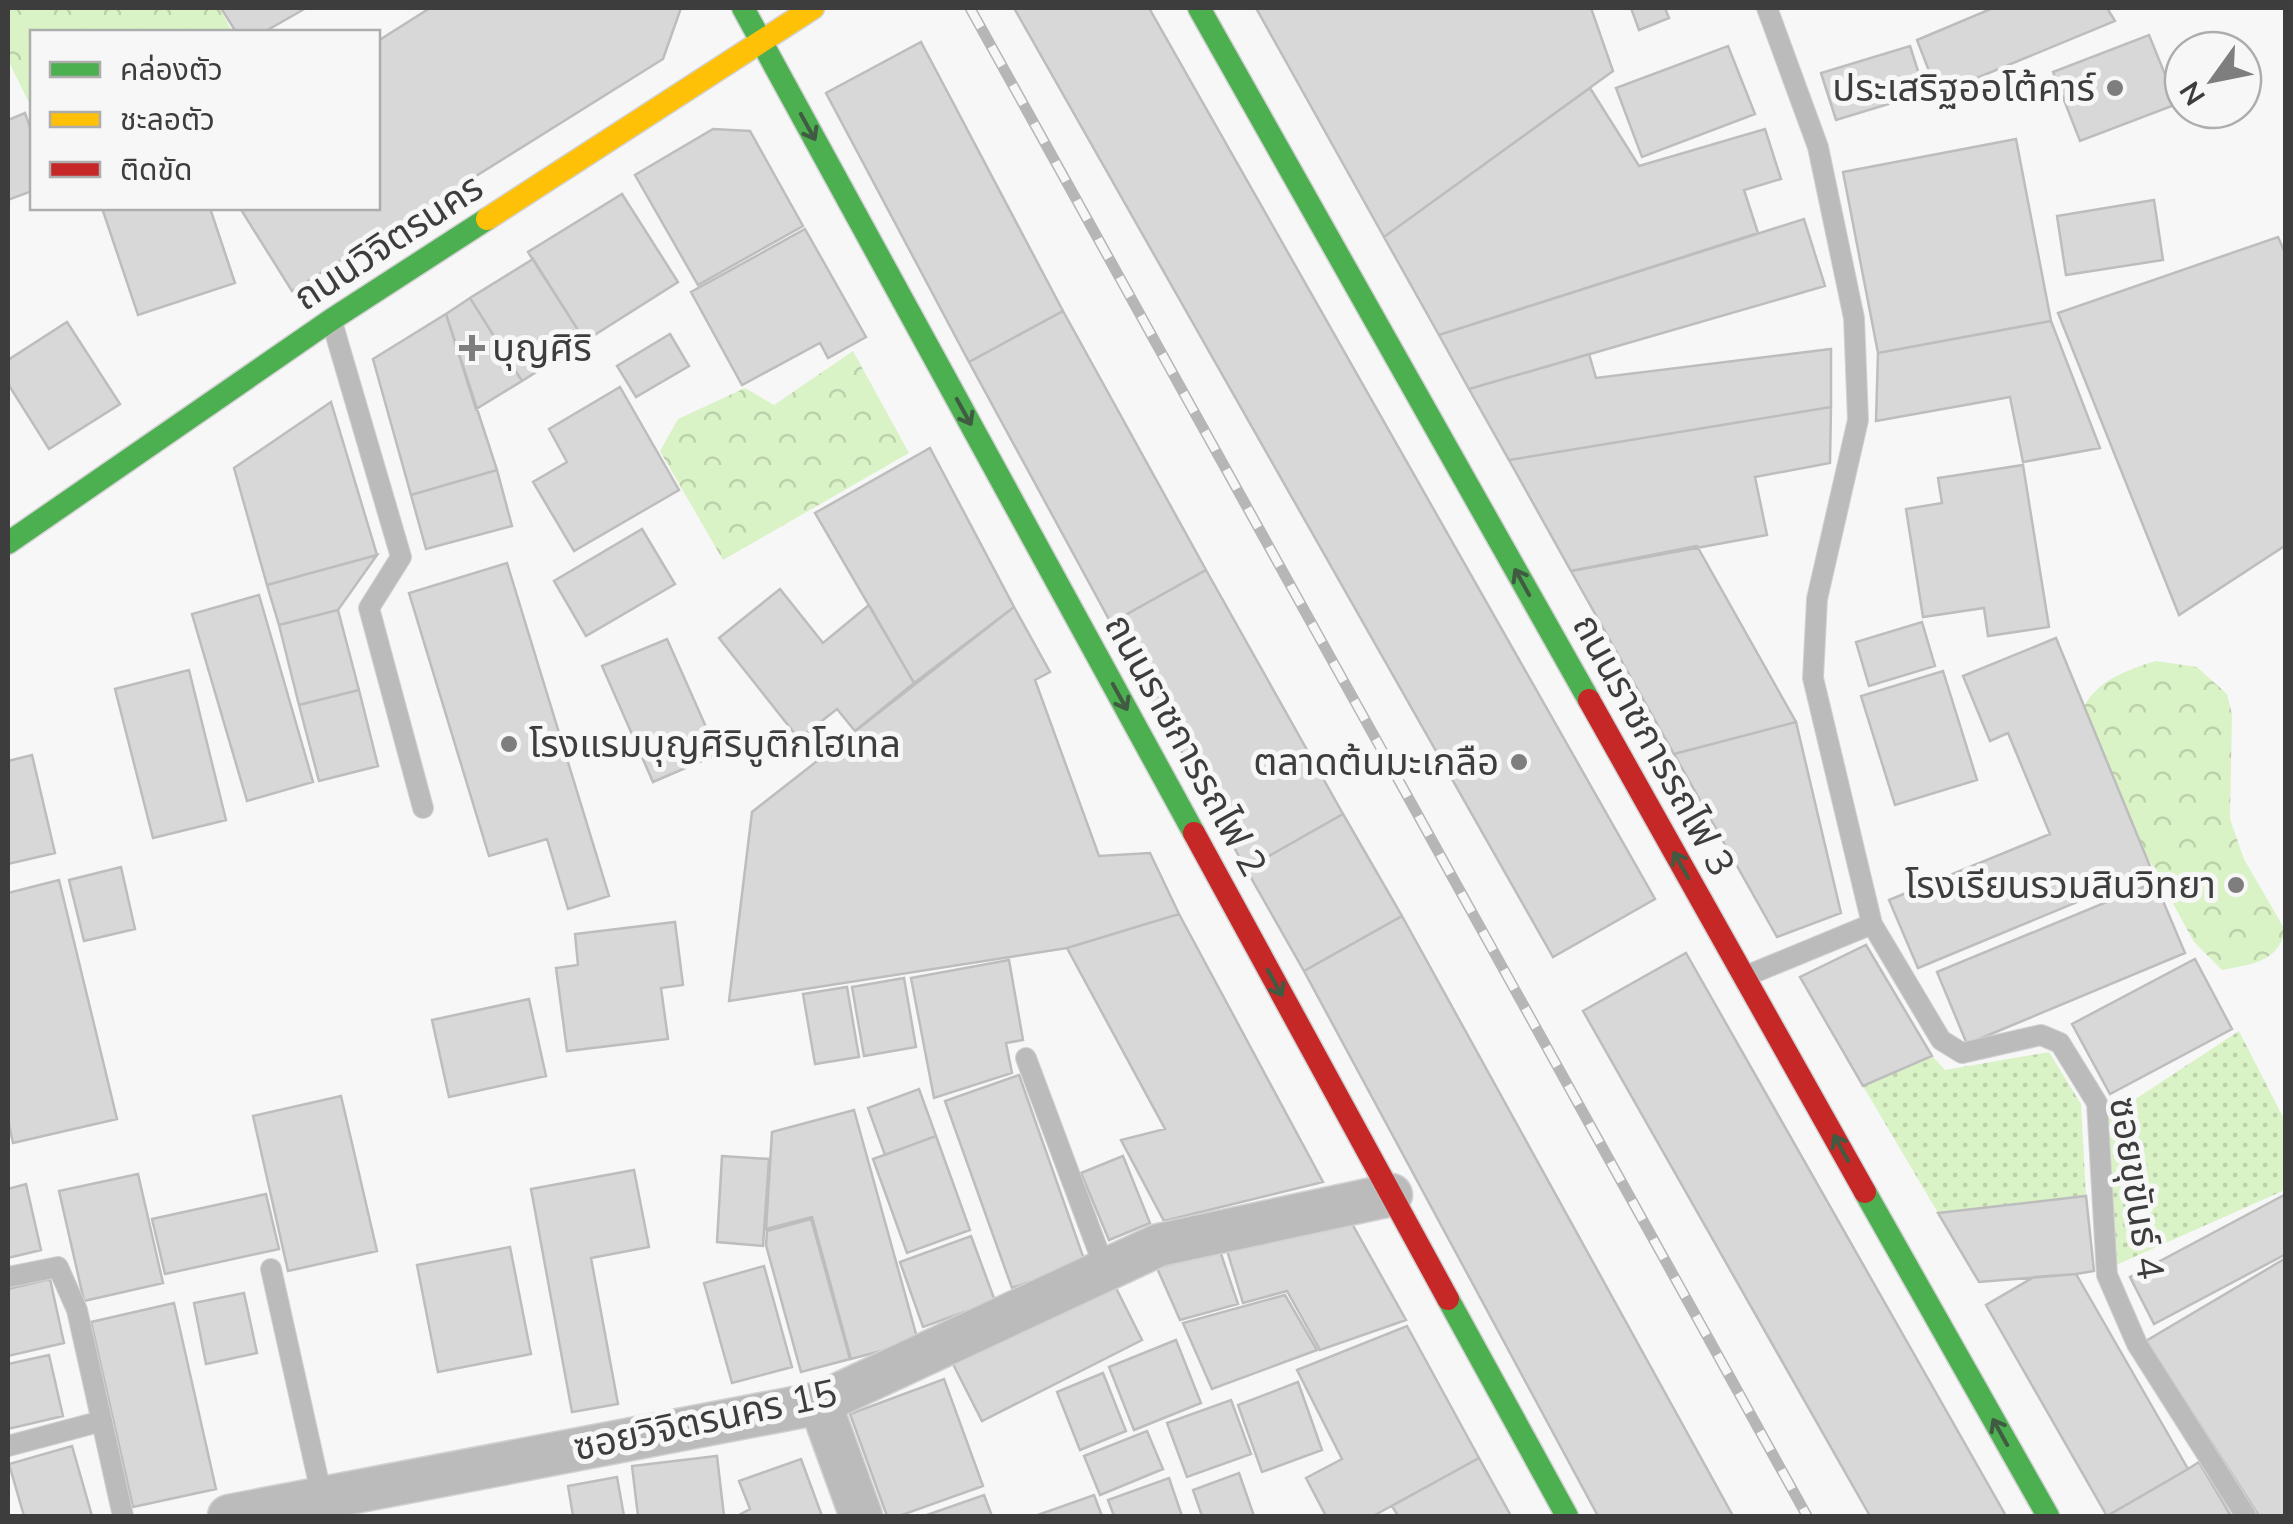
<svg xmlns="http://www.w3.org/2000/svg" width="2293" height="1524" font-family="Mulish,'Noto Sans Thai',sans-serif">
<defs>
<pattern id="grass-dots" width="8" height="8" patternUnits="userSpaceOnUse" patternTransform="scale(2.5)"><rect width="8" height="8" fill="#daf3c6"/><path d="M2 2h.1M6 6h.1" fill="none" stroke="#bcd1ab" stroke-width="1.8" stroke-linecap="round"/></pattern>
<pattern id="forest-crowns" width="20" height="18" patternUnits="userSpaceOnUse" patternTransform="scale(2.5)"><rect width="20" height="18" fill="#daf3c6"/><path d="M2 6a3 3 0 1 1 6 0M12 15a3 3 0 1 1 6 0" fill="none" stroke="#bcd1ab"/></pattern>
</defs>
<rect width="100%" height="100%" fill="#f7f7f8"/>
<path fill="url(#grass-dots)" d="M2239,1031L2285,1121V1190L2116,1265L2108,1117Z
M2049,1052L2081,1104L2086,1196L1938,1213L1863,1086L1932,1056L1945,1070Z"/>
<path fill="url(#forest-crowns)" d="M8,8H220L232,32H32V109L8,60Z
M853,351L909,453L723,560L660,451L678,419L745,388L774,405Z
M2156,661L2197,667L2227,694L2232,714L2230,819L2244,859L2285,930C2278,963 2251,964 2222,970L2194,942L2078,730C2081,687 2119,672 2156,661Z"/>
<path fill="#d8d8d9" stroke="#bdbdbd" stroke-width="2.5" d="M221,8H306L264,32H236Z
M430,8H681L663,59L292,291L240,208H378V41Z
M1014,8H1149L1655,899L1553,957Z
M1256,8H1591L1613,71L1384,237Z
M1631,8H1665L1669,18L1639,30Z
M1993,8H2107L2115,21L1938,94L1917,40Z
M2149,35L2177,104L2080,141L2053,72Z
M921,42L1063,311L969,362L826,93Z
M1728,46L1755,114L1642,157L1616,88Z
M1910,46L1925,93L1836,120L1821,73Z
M1590,88L1639,166L1765,129L1781,179L1744,190L1758,233L1439,335L1384,237Z
M25,113L32,133V191L8,200V120Z
M713,129L750,131L803,226L698,285L635,175Z
M2016,139L2051,321L1878,353L1843,172Z
M622,194L678,282L585,341L528,252Z
M2154,200L2163,260L2066,275L2057,216Z
M102,208H210L235,283L138,315Z
M1804,219L1825,286L1469,389L1439,335Z
M805,229L866,337L828,358L820,343L742,385L691,292Z
M2278,237L2286,255V545L2179,615L2058,313Z
M533,259L585,341L522,381L470,298Z
M470,298L522,381L476,409L446,314Z
M1063,311L1206,570L1111,623L969,362Z
M446,314L497,470L411,495L373,359Z
M2051,321L2100,448L2023,462L2010,397L1876,421L1878,353Z
M67,322L120,404L49,449L8,384V360Z
M670,334L689,366L636,397L617,366Z
M1831,349V407L1509,460L1469,389L1589,354L1596,378Z
M620,387L679,490L574,551L533,482L567,462L549,429Z
M331,402L377,555L267,585L234,468Z
M1831,407L1830,463L1755,477L1767,535L1571,571L1509,460Z
M930,448L1014,607L914,683L815,513Z
M2023,465L2049,627L1988,636L1984,608L1923,617L1906,509L1942,503L1938,478Z
M497,470L512,526L426,549L411,495Z
M642,529L675,584L586,636L554,581Z
M1697,546L1796,722L1674,754L1571,571Z
M377,555L338,610L279,625L267,585Z
M507,563L609,896L568,909L547,839L489,856L409,593Z
M1206,570L1343,814L1246,869L1111,623Z
M780,589L823,643L869,605L914,683L855,731L837,709L799,739L719,638Z
M259,595L313,782L247,801L192,614Z
M1014,607L1050,672L1035,680L1099,856L1150,853L1179,914L1067,948L729,1001L752,812Z
M338,610L359,690L299,705L279,625Z
M1922,622L1935,666L1869,686L1856,642Z
M2056,638L2152,871L1918,968L1889,900L2050,834L2008,733L1990,741L1963,676Z
M667,639L718,754L653,782L602,666Z
M189,670L226,820L153,838L115,689Z
M1943,671L1977,780L1895,805L1861,696Z
M359,690L378,766L319,781L299,705Z
M1796,722L1841,913L1777,937L1674,754Z
M32,755L55,853L8,864V761Z
M1343,814L1402,916L1304,971L1246,869Z
M121,867L135,929L84,941L69,880Z
M59,880L117,1119L13,1143L8,1120V893Z
M2155,882L2185,953L1967,1044L1937,972Z
M1179,914L1323,1182L1164,1221L1121,1140L1165,1129L1067,948Z
M1402,916L1733,1516H1598L1304,971Z
M675,922L683,985L661,988L668,1039L567,1051L556,968L578,965L575,934Z
M1866,945L1932,1056L1863,1086L1800,977Z
M1686,953L2006,1516H1870L1583,1011Z
M2195,959L2232,1029L2110,1094L2072,1024Z
M1009,960L1023,1040L1006,1043L1012,1073L934,1098L911,978Z
M904,978L916,1047L864,1056L852,987Z
M847,987L859,1057L815,1064L803,994Z
M529,999L546,1076L449,1097L432,1020Z
M1019,1075L1085,1262L1012,1288L945,1101Z
M919,1089L936,1136L885,1155L868,1108Z
M341,1096L377,1251L288,1271L253,1116Z
M854,1110L918,1341L851,1359L812,1217L766,1229L772,1132Z
M936,1136L970,1230L907,1253L873,1159Z
M722,1156L769,1159L763,1246L717,1242Z
M1123,1156L1150,1223L1109,1240L1081,1173Z
M634,1170L649,1247L591,1258L618,1404L572,1412L531,1189Z
M138,1174L163,1283L84,1301L59,1191Z
M26,1184L41,1250L8,1258V1189Z
M266,1194L279,1249L165,1274L152,1219Z
M2286,1194V1254L2154,1324L2130,1277Z
M2086,1196L2094,1271L2076,1274L1979,1282L1938,1213Z
M1346,1213L1406,1320L1320,1350L1287,1291L1243,1303L1226,1247Z
M811,1219L850,1359L801,1372L766,1245L767,1231Z
M971,1236L995,1301L923,1327L900,1262Z
M510,1247L531,1354L438,1372L417,1265Z
M1220,1251L1238,1304L1180,1320L1157,1268Z
M2286,1258V1516H2259L2146,1341Z
M764,1266L792,1367L732,1383L704,1283Z
M2076,1274L2188,1469L2107,1516L1986,1305L2034,1277Z
M50,1279L64,1343L8,1356V1289Z
M1114,1284L1142,1340L982,1421L953,1364Z
M244,1293L257,1353L206,1364L194,1303Z
M1285,1295L1317,1350L1212,1389L1183,1323Z
M174,1303L216,1489L133,1507L91,1322Z
M1407,1326L1479,1458L1373,1516H1326L1306,1478L1342,1459L1297,1370Z
M1176,1340L1201,1403L1134,1430L1109,1367Z
M49,1355L63,1416L8,1429V1364Z
M1103,1373L1126,1431L1080,1450L1057,1392Z
M944,1379L983,1486L899,1516H887L850,1414Z
M1298,1382L1322,1450L1262,1472L1238,1405Z
M1231,1400L1251,1454L1187,1477L1167,1423Z
M1147,1431L1163,1469L1100,1495L1084,1456Z
M72,1446L92,1516H24L9,1464Z
M717,1456L724,1516H638L632,1466Z
M1479,1458L1511,1516H1398L1392,1506Z
M801,1459L822,1516H737L750,1509L739,1481Z
M2199,1462L2231,1516H2107L2188,1469Z
M1239,1473L1254,1516H1202L1193,1490Z
M617,1477L624,1516H573L568,1486Z
M1169,1478L1182,1516H1114L1108,1500Z
M984,1495L992,1516H924Z
M1094,1495L1102,1516H1035Z"/>
<g fill="none" stroke-linecap="round" stroke-linejoin="round">
<g stroke="#d2d2d3" stroke-width="22">
<path id="lane" d="M332,322L401,557L369,608L423,808
M1872,924L1941,1040L1962,1053L2041,1035L2060,1043L2097,1103L2107,1275L2137,1344L2246,1516
M1746,976L1872,924L1813,678L1817,599L1858,420L1854,318L1818,147L1767,8
M1026,1058L1105,1269
M271,1269L322,1497
M8,1277L58,1267L77,1310L123,1516
M8,1446L102,1421"/>
</g>
<g stroke="#d2d2d3" stroke-width="45">
<path id="street" d="M820,1403L861,1516
M229,1516L820,1403L1159,1245L1391,1195"/>
</g>
<g stroke="#d2d2d3" stroke-width="25">
<path id="fast" d="M743,8L1194,833
M1199,8L1589,700
M8,543L331,320L487,219
M1865,1192L2048,1516
M1448,1299L1567,1516"/>
</g>
<g stroke="#d2d2d3" stroke-width="25">
<path id="slow" d="M487,219L813,8"/>
</g>
<g stroke="#d2d2d3" stroke-width="25">
<path id="jam" d="M1589,700L1865,1192
M1194,833L1448,1299"/>
</g>
<use href="#lane" stroke="#bcbbbc" stroke-width="20"/>
<use href="#street" stroke="#bcbbbc" stroke-width="42"/>
<use href="#fast" stroke="#4caf50" stroke-width="22"/>
<use href="#slow" stroke="#ffc107" stroke-width="22"/>
<use href="#jam" stroke="#c62828" stroke-width="22"/>
<g stroke="#b7b6b7" stroke-width="11">
<path id="rail" d="M970,8L1807,1516"/>
</g>
<use href="#rail" stroke="#f7f7f8" stroke-width="8" stroke-dasharray="22" stroke-linecap="butt"/>
</g>
<defs><path id="oneway-shaft" d="M-6 0H5M1.5-3L5.5 0L1.5 3" fill="none" stroke-width="1.6" stroke-linecap="round" stroke-linejoin="round" transform="scale(2.5)"/></defs>
<g stroke="#415a42">
<use href="#oneway-shaft" transform="translate(808 127) rotate(61)"/>
<use href="#oneway-shaft" transform="translate(964 412) rotate(61)"/>
<use href="#oneway-shaft" transform="translate(1522 582) rotate(-119)"/>
<use href="#oneway-shaft" transform="translate(1120 697) rotate(61)"/>
<use href="#oneway-shaft" transform="translate(1681 865) rotate(-119)"/>
<use href="#oneway-shaft" transform="translate(1275 983) rotate(61)"/>
<use href="#oneway-shaft" transform="translate(1841 1148) rotate(-119)"/>
<use href="#oneway-shaft" transform="translate(2000 1432) rotate(-119)"/>
</g>
<g fill="#7e7e7e" stroke="#f7f7f8" stroke-width="4">
<circle cx="2115" cy="88" r="10"/>
<path d="M467 333h10v10h10v10h-10v10h-10v-10h-10v-10h10z"/>
<circle cx="509" cy="744" r="10"/>
<circle cx="1519" cy="762" r="10"/>
<circle cx="2236" cy="885" r="10"/>
</g>
<g text-anchor="middle" stroke-width="10" stroke-linejoin="round" paint-order="stroke">
<g font-size="38" fill="#3d3d3d" stroke="#f7f7f8" text-anchor="end">
<text x="2095" y="101">ประเสริฐออโต้คาร์</text>
<text x="492" y="361" text-anchor="start">บุญศิริ</text>
<text x="529" y="757" text-anchor="start">โรงแรมบุญศิริบูติกโฮเทล</text>
<text x="1499" y="775">ตลาดต้นมะเกลือ</text>
<text x="2216" y="898">โรงเรียนรวมสินวิทยา</text>
</g>
<g font-size="38" fill="#3d3d3d" stroke="#f7f7f8">
<text transform="translate(388 242) rotate(-33)" y="13">ถนนวิจิตรนคร</text>
<text transform="translate(1186 745) rotate(61)" y="13">ถนนราชการรถไฟ 2</text>
<text transform="translate(1654 745) rotate(61)" y="13">ถนนราชการรถไฟ 3</text>
<text transform="translate(2137 1188) rotate(81)" y="13">ซอยขุขันธ์ 4</text>
<text transform="translate(705 1420) rotate(-12)" y="13">ซอยวิจิตรนคร 15</text>
</g>
</g>
<rect width="2293" height="1524" fill="none" stroke="#3d3d3d" stroke-width="20"/>
<rect x="30" y="30" width="350" height="180" fill="#f7f7f8" stroke="#adadad" stroke-width="2.5"/>
<rect x="50" y="62" width="50" height="15" fill="#4caf50" stroke="#adadad" stroke-width="2.5"/>
<text x="120" y="80" font-size="30" fill="#3d3d3d">คล่องตัว</text>
<rect x="50" y="112" width="50" height="15" fill="#ffc107" stroke="#adadad" stroke-width="2.5"/>
<text x="120" y="130" font-size="30" fill="#3d3d3d">ชะลอตัว</text>
<rect x="50" y="162" width="50" height="15" fill="#c62828" stroke="#adadad" stroke-width="2.5"/>
<text x="120" y="180" font-size="30" fill="#3d3d3d">ติดขัด</text>
<g transform="translate(2213 80) rotate(237)"><circle r="48" fill="#f7f7f8" stroke="#adadad" stroke-width="2.5"/>
<path d="M0-8L18 38L0 25L-18 38Z" fill="#7e7e7e"/>
<text y="-15" font-size="28" font-weight="bold" text-anchor="middle" fill="#3d3d3d">N</text>
</g>
</svg>
